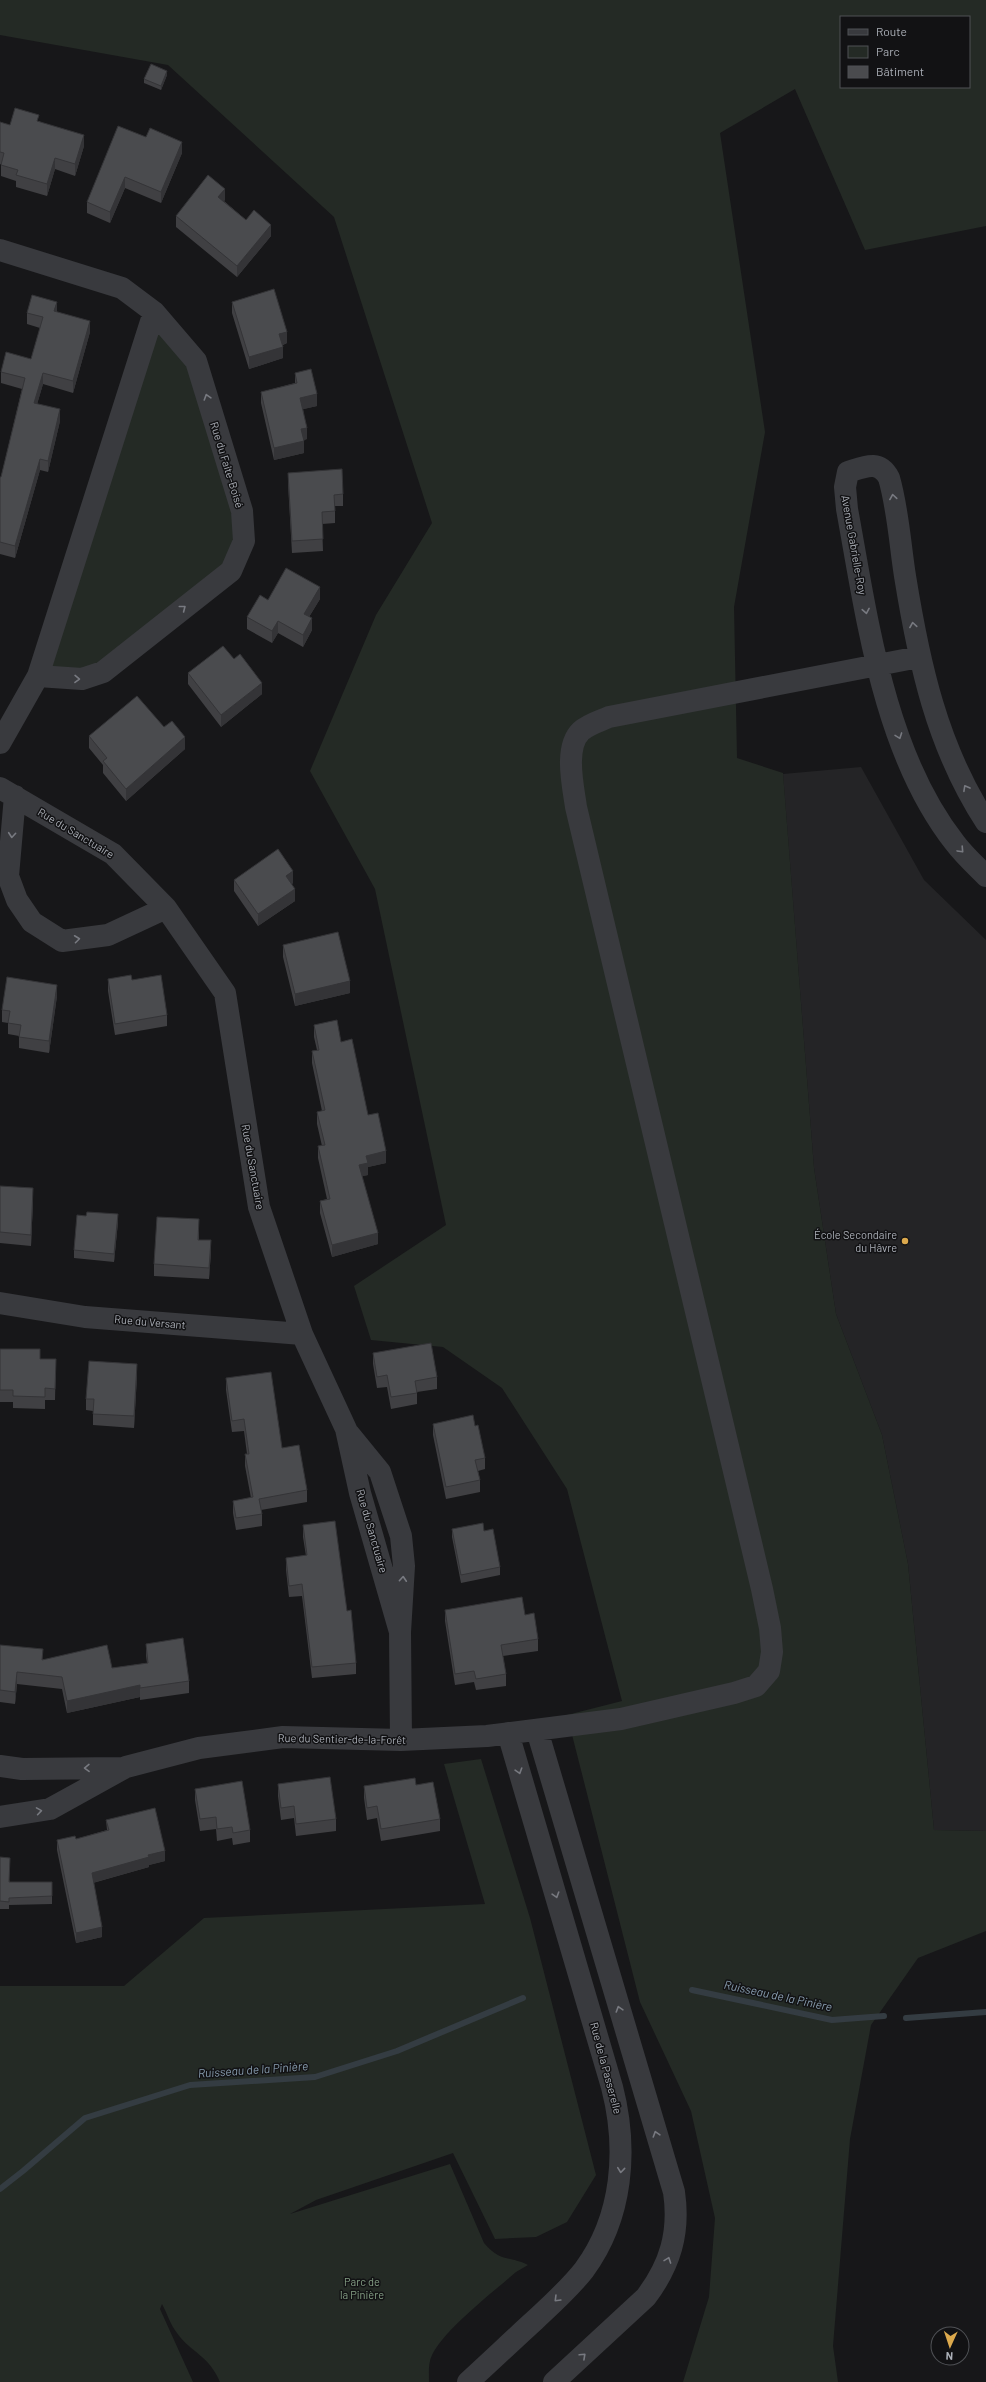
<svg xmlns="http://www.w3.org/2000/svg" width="986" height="2382" font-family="Barlow,sans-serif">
<rect width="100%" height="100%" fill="#171719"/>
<path fill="#242426" d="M861,767L924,880L986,940V1831L934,1830L908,1564L882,1435L836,1314L814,1168L783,774Z"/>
<path fill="#242a25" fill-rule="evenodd" d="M0,0H986V226L865,250L795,89L720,133L765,432L734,607L737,758L783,773L814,1168L836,1314L882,1435L908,1564L934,1830L986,1831V1931L918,1958L871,2025L850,2139L833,2346L838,2382H683L709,2297L715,2218L691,2111L640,2002L567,1715L622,1701L567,1489L502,1388L443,1347L371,1340L354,1286L446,1225L375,889L310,771L376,615L432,523L334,217L168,65L0,35ZM841,17H969V87H841Z
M154,312L196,361L242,511L231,571L103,672L38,676Z
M481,1759L530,1918L596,2175L567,2222L536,2237L495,2239L453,2153L316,2200L290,2214L450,2164L484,2243C501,2263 508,2255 528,2265L516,2272C493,2292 444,2330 432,2355C428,2363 429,2373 429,2382H220C208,2354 192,2354 177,2333C170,2324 167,2313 162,2304L160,2309L193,2382H0V1986H124L204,1918L485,1904L444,1764Z"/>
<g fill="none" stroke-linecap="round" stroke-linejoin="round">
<path stroke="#343c42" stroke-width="6" d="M692,1990L832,2020L884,2016
M906,2018L986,2012
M0,2189L23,2171L85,2118L190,2085L315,2077L397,2051L523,1998"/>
<path stroke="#393a3e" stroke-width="22" d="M0,250L122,288L154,312L38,676L0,743
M38,676L82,679L103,672L231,571L244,541L242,511L196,361L154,312
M0,788L113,854L166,908L225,993L259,1207L302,1334L346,1429L360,1493L400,1632
M15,796L8,876L17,900L32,922L62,941L108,935L166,908
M986,822C937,747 919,663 905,576C900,544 898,509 889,478C879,459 864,467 848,472L845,487L847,509C867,618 884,753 955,843C964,855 976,866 986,876
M0,1303L85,1317L302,1334
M349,1434L380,1472L401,1536L404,1566L400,1632L401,1740
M537,1730L674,2192C680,2233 670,2265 646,2297L554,2382
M0,1766L22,1769L123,1768
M0,1817L50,1809L126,1767L199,1748L283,1737L401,1740L487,1736L621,1719L734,1693L756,1686L769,1671L772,1652L770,1628L762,1589L576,807C573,786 564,747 581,731C589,724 600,721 609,717L919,657
M468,2382C491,2361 513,2340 535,2320C552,2304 570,2288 584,2270C623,2217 628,2149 612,2087L508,1733"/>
</g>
<path fill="#404043" d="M167,75L161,90L144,83V79Z
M39,121L84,146L75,176L55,169L47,196L16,187V181L1,176V164H0V122L10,125Z
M146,137L182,153L161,203L125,188L110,223L87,213V202Z
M225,200L224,201L246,220L271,236L237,277L176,227V216Z
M232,302L287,343L283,345V358L249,369L232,313Z
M57,312L90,332L73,393L43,384L37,404L60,421L48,472L40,470L15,558L0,554V477H1L22,389L1,383V372L31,359L40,328L27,324V313Z
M295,373L317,406L303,409L307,439L303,440L304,453L274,460L261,403V392L295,383Z
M288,473L343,494V506H335V523L322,524L323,551L292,553L288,484Z
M320,599L309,617L312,630L303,647L278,633L272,643L247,629V617L268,600Z
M234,659L262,694L221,727L188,684V673Z
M164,727L185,749L126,801L103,773V765L89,748V736Z
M234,880L293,883L292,884L295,901L258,926L234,891Z
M283,945L350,993L295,1006L283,957Z
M108,979L132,980L167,1015V1026L115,1035L108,991Z
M57,996L49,1053L19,1048V1036L8,1034V1023L2,1022V1010Z
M314,1025L341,1042L386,1163L368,1167V1175L362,1176L378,1244L332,1257L320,1213V1201L327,1199L318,1158V1146H322L317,1124V1112L322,1111L312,1063V1051L317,1050L314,1037Z
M0,1186L33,1200L31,1246L0,1243Z
M118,1222L114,1262L74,1258V1250Z
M199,1231V1240L211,1252L209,1279L154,1276V1264Z
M0,1349L40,1359H56L55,1400H45V1409L13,1408V1402H0Z
M373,1353L437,1377V1389L417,1392V1404L391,1409L387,1387L377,1388L373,1364Z
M137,1376L134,1428L93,1425V1411L86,1410V1399Z
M226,1378L282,1448L307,1490V1502L261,1510L262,1514V1526L236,1530L233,1513V1501L251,1498L245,1466V1454H247L244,1431L232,1432L226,1390Z
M433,1424L475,1426L485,1458V1469L478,1471L480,1480V1492L446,1499L433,1435Z
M303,1525L347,1611L356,1663V1674L312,1678L302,1596L289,1597L286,1570V1558L306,1556L303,1537Z
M452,1529L484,1531L500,1567V1575L461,1583L452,1537Z
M445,1610L525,1615L538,1639V1651L503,1656L506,1674V1686L476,1690L474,1682L455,1685L445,1621Z
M146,1644L189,1681V1693L140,1700V1697L67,1713L62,1689L17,1684L15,1704L0,1702V1645L43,1659L112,1668L147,1663L146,1656Z
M278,1784L336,1819V1831L296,1836L294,1818L281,1820L278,1796Z
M364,1786L440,1819V1831L381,1841L377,1818L367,1820L364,1798Z
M195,1789L250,1830V1842L233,1845L232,1838L217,1841L216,1829L200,1831L195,1800Z
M106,1820L165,1861L149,1865V1867L93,1883L102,1937L76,1943L57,1850V1840L76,1839L107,1830Z
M0,1857L10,1882H52V1904L9,1905V1909H0Z"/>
<path fill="#343437" d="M167,71V75L161,90V86Z
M84,135V146L75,176V164Z
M182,142V153L161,203V192Z
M55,158V169L47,196V184Z
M125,177V188L110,223V212Z
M225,189V200L218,208V197Z
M271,225V236L237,277V266Z
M57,302V313L54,311Z
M90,321V332L73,393V381Z
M287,332V343L279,346V334Z
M283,347V358L249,369V357Z
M43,373V384L34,415V403Z
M317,394V406L300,410V398Z
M60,409V421L48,472V461Z
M307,428V439L301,441V429Z
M304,441V453L274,460V448Z
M40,459V470L15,558V546Z
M320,587V599L304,625V614Z
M312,618V630L303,647V635Z
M278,621V633L272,643V631Z
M262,683V694L221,727V715Z
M185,737V749L126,801V789Z
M293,871V883L286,887V876Z
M295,889V901L258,926V914Z
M350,981V993L295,1006V994Z
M57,985V996L49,1053V1041Z
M386,1151V1163L368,1167V1175L359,1177V1165L366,1156Z
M33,1188V1200L31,1246V1235Z
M118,1214V1222L114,1262V1254Z
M378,1233V1244L332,1257V1245Z
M211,1240V1252L209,1279V1268Z
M137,1364V1376L134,1428V1416Z
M17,1672V1684L15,1704V1692Z
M140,1685V1697L67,1713V1701Z
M165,1851V1861L149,1865V1867L92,1883V1873L148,1855Z
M102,1927V1937L76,1943V1933Z"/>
<path fill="#4a4b4e" stroke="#343437" d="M151,64L167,71L161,86L144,79Z
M15,108L39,115L37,121L84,135L75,164L55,158L47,184L16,175L18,170L1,165L4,153L0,152V122L10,125Z
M118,126L146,137L150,128L182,142L161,192L125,177L110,212L87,202Z
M208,175L225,189L218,197L246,220L254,210L271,225L237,266L176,216Z
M274,289L287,332L279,334L283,347L249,357L232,302Z
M32,295L57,302L54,311L90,321L73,381L43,373L34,403L60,409L48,461L40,459L15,546L0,542V477H1L25,378L1,372L6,352L31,359L43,317L27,313Z
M311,369L317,394L300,398L307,428L301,429L304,441L274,448L261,392L297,383L295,373Z
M342,469L343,494L334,495L335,511L322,512L323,539L292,541L288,473Z
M286,568L320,587L304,614L312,618L303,635L278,621L272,631L247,617L260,595L268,600Z
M223,646L234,659L240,654L262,683L221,715L188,673Z
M137,696L164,727L172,721L185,737L126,789L103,761L107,758L89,736Z
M278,849L293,871L286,876L295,889L258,914L234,880Z
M338,932L350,981L295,994L283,945Z
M131,975L132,980L161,975L167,1015L115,1024L108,979Z
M7,977L57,985L49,1041L19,1037L21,1025L8,1023L10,1011L2,1010Z
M337,1020L341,1042L352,1039L368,1115L378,1113L386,1151L366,1156L368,1163L359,1165L378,1233L332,1245L320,1201L330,1199L318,1146L325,1145L317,1112L325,1110L312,1051L319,1050L314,1025Z
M0,1186L33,1188L31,1235L0,1232Z
M87,1212L118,1214L114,1254L74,1250L77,1215L86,1216Z
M157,1217L199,1219L198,1240H211L209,1268L154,1264Z
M431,1343L437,1377L415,1381L417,1393L391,1397L387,1375L377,1377L373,1353Z
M0,1349H40V1359H56L55,1389L45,1388V1397L13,1396V1390H0Z
M89,1361L137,1364L134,1416L93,1414L94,1399H86Z
M271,1372L282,1448L299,1445L307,1490L259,1499L262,1514L236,1518L233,1501L253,1497L245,1454H249L244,1419L232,1421L226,1378Z
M473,1415L475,1426L478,1425L485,1458L475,1460L480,1480L446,1487L433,1424Z
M335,1521L347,1611L351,1610L356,1663L312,1667L302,1584L289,1586L286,1558L307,1555L303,1525Z
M483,1523L484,1531L493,1529L500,1567L461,1575L452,1529Z
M522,1597L525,1615L534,1613L538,1639L501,1645L506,1674L476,1679L474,1671L455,1674L445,1610Z
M183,1638L189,1681L140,1688V1685L67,1701L62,1677L17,1672L15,1692L0,1690V1645L43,1649L42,1660L107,1645L112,1668L148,1663L146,1644Z
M330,1777L336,1819L296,1824L294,1806L281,1808L278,1784Z
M415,1778L416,1785L433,1782L440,1819L381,1829L377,1806L367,1808L364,1786Z
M242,1781L250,1830L233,1833L232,1827L217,1829L216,1817L200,1819L195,1789Z
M155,1808L165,1851L148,1855L149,1857L92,1873L102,1927L76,1933L57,1840L75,1836L76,1839L109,1830L106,1820Z
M0,1857L10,1858L9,1882H52V1896L9,1898V1902L0,1901Z"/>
<defs><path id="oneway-chevron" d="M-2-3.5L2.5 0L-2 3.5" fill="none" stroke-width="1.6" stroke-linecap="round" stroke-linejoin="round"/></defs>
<g stroke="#787a81">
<use href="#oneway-chevron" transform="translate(207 397) rotate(-107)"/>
<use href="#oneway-chevron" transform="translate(893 497) rotate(-99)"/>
<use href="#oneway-chevron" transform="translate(183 608) rotate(-38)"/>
<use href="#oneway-chevron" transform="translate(866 611) rotate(80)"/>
<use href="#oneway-chevron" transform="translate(913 625) rotate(-99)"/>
<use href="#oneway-chevron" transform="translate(77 679) rotate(1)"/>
<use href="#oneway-chevron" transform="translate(899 736) rotate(70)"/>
<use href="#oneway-chevron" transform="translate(966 788) rotate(-119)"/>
<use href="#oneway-chevron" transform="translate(12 835) rotate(95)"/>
<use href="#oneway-chevron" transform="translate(961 850) rotate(47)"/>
<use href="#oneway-chevron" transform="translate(77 939) rotate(-7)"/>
<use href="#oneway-chevron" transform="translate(403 1579) rotate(-86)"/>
<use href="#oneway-chevron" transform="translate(87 1768) rotate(179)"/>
<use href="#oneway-chevron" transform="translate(519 1771) rotate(73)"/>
<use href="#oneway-chevron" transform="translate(39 1811) rotate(-9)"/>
<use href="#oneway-chevron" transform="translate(556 1895) rotate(73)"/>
<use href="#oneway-chevron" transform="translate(619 2009) rotate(-107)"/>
<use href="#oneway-chevron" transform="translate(656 2134) rotate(-107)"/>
<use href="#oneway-chevron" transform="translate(621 2170) rotate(96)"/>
<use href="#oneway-chevron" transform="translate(668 2260) rotate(-70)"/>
<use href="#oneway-chevron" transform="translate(557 2299) rotate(135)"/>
<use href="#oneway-chevron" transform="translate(583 2356) rotate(-43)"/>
</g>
<circle fill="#dca94d" stroke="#121214" stroke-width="1.5" cx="905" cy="1241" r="4"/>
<g text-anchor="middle" stroke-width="3" stroke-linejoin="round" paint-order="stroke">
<g font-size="11" fill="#abafb7" stroke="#121214">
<text transform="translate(227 465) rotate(73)" y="4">Rue du Faîte-Boisé</text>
<text transform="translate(854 545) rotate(80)" y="4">Avenue Gabrielle-Roy</text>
<text transform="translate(76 833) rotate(31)" y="4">Rue du Sanctuaire</text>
<text transform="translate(253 1167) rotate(80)" y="4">Rue du Sanctuaire</text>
<text transform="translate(150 1322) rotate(5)" y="4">Rue du Versant</text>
<text transform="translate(372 1531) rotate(74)" y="4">Rue du Sanctuaire</text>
<text transform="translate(342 1739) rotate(1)" y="4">Rue du Sentier-de-la-Forêt</text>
<text transform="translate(606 2068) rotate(75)" y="4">Rue de la Passerelle</text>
</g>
<g font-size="11" fill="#abafb7" stroke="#121214" text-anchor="end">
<text x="897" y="1239">École Secondaire<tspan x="897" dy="13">du Hâvre</tspan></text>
</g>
<g font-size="11" fill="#85a086" stroke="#121214">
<text x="362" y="2286">Parc de<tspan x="362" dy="13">la Pinière</tspan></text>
</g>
<g font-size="12" font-style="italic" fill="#879cae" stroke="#121214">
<text transform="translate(778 1996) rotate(12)" y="4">Ruisseau de la Pinière</text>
<text transform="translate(253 2070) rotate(-4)" y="4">Ruisseau de la Pinière</text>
</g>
</g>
<rect x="840" y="16" width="130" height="72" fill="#121214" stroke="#4f5155"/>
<rect x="848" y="29" width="20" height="6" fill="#393a3e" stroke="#4f5155"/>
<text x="876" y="36" font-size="12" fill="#abafb7">Route</text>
<rect x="848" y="46" width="20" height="12" fill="#242a25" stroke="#4f5155"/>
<text x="876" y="56" font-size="12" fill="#abafb7">Parc</text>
<rect x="848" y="66" width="20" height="12" fill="#4a4b4e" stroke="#4f5155"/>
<text x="876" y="76" font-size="12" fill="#abafb7">Bâtiment</text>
<g transform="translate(950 2346) rotate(183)"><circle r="19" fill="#121214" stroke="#4f5155"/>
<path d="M0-3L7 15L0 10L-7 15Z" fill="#dca94d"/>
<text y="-6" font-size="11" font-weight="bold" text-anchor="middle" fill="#abafb7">N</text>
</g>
</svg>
